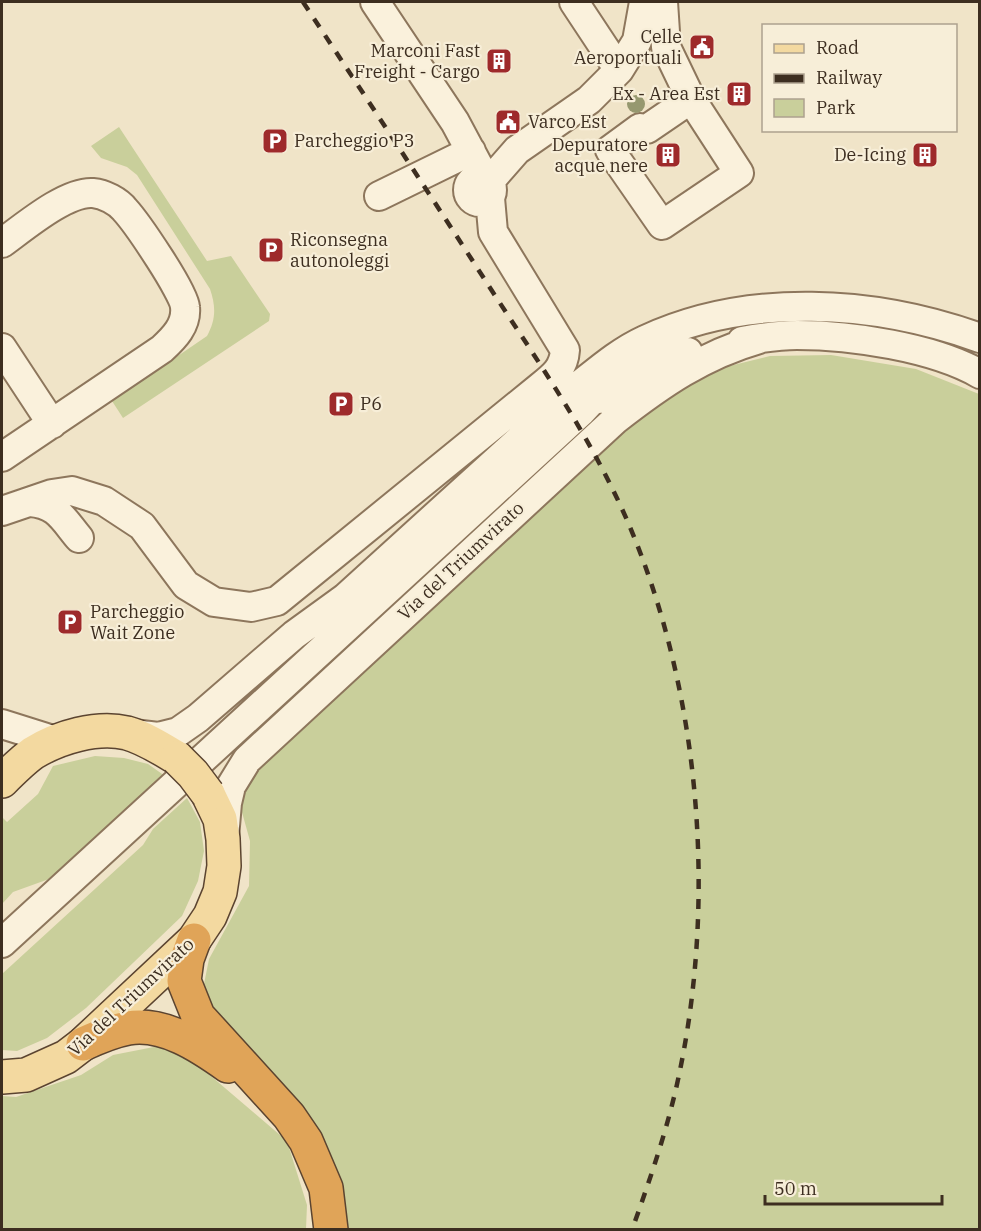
<svg xmlns="http://www.w3.org/2000/svg" width="981" height="1231" font-family="'IBM Plex Serif',serif">
<rect width="100%" height="100%" fill="#f0e4c8"/>
<path fill="#c9cf9b" d="M119,127L207,261L231,256L270,314L269,321L123,418L112,401L207,336C216,319 216,307 210,289L137,175L127,167L101,158L91,146Z
M831,355L916,369L979,394V1229H342L214,1011L204,984L209,959L249,886L250,841L240,805L257,762L647,407L705,372L770,356Z
M95,756L124,758L148,764L165,776L49,879L13,892L2,904V817L7,822L38,794L53,766Z
M187,798L200,822L204,851L198,881L182,916L86,1008L47,1038L17,1051L2,1050V974L143,845L153,829Z
M159,1046L198,1065L287,1141L307,1205L306,1229L2,1230V1096L16,1097L81,1075L113,1055Z"/>
<g fill="none" stroke-linecap="round" stroke-linejoin="round">
<g stroke="#8d765c" stroke-width="32">
<path id="minor" d="M375,2L455,122L486,180
M574,2L619,70
M663,2L666,47L691,99L739,173L662,225L610,150L640,128L647,129L691,99
M468 190a12 12 0 1 1 24 0a12 12 0 1 1-24 0Z
M489,182L517,150L589,100L619,70L637,41L644,2
M379,196L471,151
M2,243C23,228 66,191 93,193C104,194 118,201 125,210C137,223 184,292 185,307C187,325 174,338 162,349L2,457
M742,341C760,338 779,335 797,335C851,335 933,347 980,374
M2,348L52,424
M599,399L653,366L688,352
M30,502C57,504 63,519 79,538
M2,511L52,494L72,491L104,501L142,526L186,585L214,602L251,607L277,601L540,387C554,376 564,368 565,350L493,232L490,198
M2,724L56,741
M133,734L158,737L178,732L198,718L294,635L345,598L581,384C601,368 621,351 645,340C748,292 875,300 980,338
M224,837L227,803L231,786L247,760L615,420C661,384 703,355 759,339
M2,943L581,412L611,380"/>
</g>
<g stroke="#5b4430" stroke-width="36">
<path id="major" d="M2,781C12,771 22,761 33,753C59,737 97,726 127,733C145,738 162,749 177,758
M2,1077L26,1075L66,1057L83,1044L194,940L210,916L220,892L224,866L223,839L220,819L208,794"/>
</g>
<g stroke="#5b4430" stroke-width="36">
<path id="highway" d="M194,940L187,959L184,981L198,1016L289,1116L306,1141L326,1188L331,1230
M83,1044C98,1037 112,1031 128,1028C164,1022 200,1046 228,1066"/>
</g>
<use href="#minor" stroke="#faf1dc" stroke-width="28"/>
<use href="#major" stroke="#f3d9a0" stroke-width="33"/>
<use href="#highway" stroke="#e0a458" stroke-width="33"/>
<path stroke="#3d2e20" stroke-width="4.5" stroke-dasharray="10 10" stroke-linecap="butt" d="M303,2C367,99 431,196 494,294C543,369 591,438 627,520C700,689 717,896 679,1075C668,1128 650,1179 632,1230"/>
<g stroke="#5b4430" stroke-width="36" stroke-linecap="butt">
<path id="major-bridge" d="M177,758L193,774L208,794"/>
</g>
<use href="#major-bridge" stroke="#f3d9a0" stroke-width="33"/>
</g>
<circle fill="#96986f" cx="636" cy="104" r="9"/>
<defs>
<g id="civic-square" transform="scale(1.35)"><rect x="-9" y="-9" width="18" height="18" rx="4" fill="#9e2a2b" stroke="#f7eed8"/><path d="M-.6-6.5H3V-4.5H.6V-3L4-1V1h2V6H-6V1h2V-1L-.6-3ZM-1.2 2.5V6h2.4V2.5Z" fill="#fff"/></g>
<g id="building-square" transform="scale(1.35)"><rect x="-9" y="-9" width="18" height="18" rx="4" fill="#9e2a2b" stroke="#f7eed8"/><path d="M-4-6H4V6H1V3H-1V6H-4ZM-2.5-4.3h1.7v1.8h-1.7ZM.8-4.3h1.7v1.8H.8ZM-2.5-1h1.7V.8h-1.7ZM.8-1h1.7V.8H.8Z" fill="#fff"/></g>
<g id="parking-square" transform="scale(1.35)"><rect x="-9" y="-9" width="18" height="18" rx="4" fill="#9e2a2b" stroke="#f7eed8"/><path d="M-3.5-5.5H1a3.5 3.5 0 0 1 0 7H-1V5.5H-3.5ZM-1-3.4V-.6H.8a1.4 1.4 0 0 0 0-2.8Z" fill="#fff"/></g>
</defs>
<g fill-rule="evenodd">
<use href="#civic-square" x="702" y="47"/>
<use href="#building-square" x="499" y="61"/>
<use href="#building-square" x="739" y="94"/>
<use href="#civic-square" x="508" y="122"/>
<use href="#parking-square" x="275" y="141"/>
<use href="#building-square" x="668" y="155"/>
<use href="#building-square" x="925" y="155"/>
<use href="#parking-square" x="271" y="250"/>
<use href="#parking-square" x="341" y="404"/>
<use href="#parking-square" x="70" y="622"/>
</g>
<g text-anchor="middle" stroke-width="4.5" stroke-linejoin="round" paint-order="stroke">
<g font-size="18" fill="#3d2e20" stroke="#f7eed8" text-anchor="end">
<text x="682" y="43">Celle<tspan x="682" dy="21">Aeroportuali</tspan></text>
<text x="480" y="57">Marconi Fast<tspan x="480" dy="21">Freight - Cargo</tspan></text>
<text x="720" y="100">Ex - Area Est</text>
<text x="528" y="128" text-anchor="start">Varco Est</text>
<text x="294" y="147" text-anchor="start">Parcheggio P3</text>
<text x="648" y="151">Depuratore<tspan x="648" dy="21">acque nere</tspan></text>
<text x="906" y="161">De-Icing</text>
<text x="290" y="246" text-anchor="start">Riconsegna<tspan x="290" dy="21">autonoleggi</tspan></text>
<text x="360" y="410" text-anchor="start">P6</text>
<text x="90" y="618" text-anchor="start">Parcheggio<tspan x="90" dy="21">Wait Zone</tspan></text>
</g>
<g font-size="18" fill="#3d2e20" stroke="#f7eed8">
<text transform="translate(461 561) rotate(-43)" y="6">Via del Triumvirato</text>
<text transform="translate(131 997) rotate(-43)" y="6">Via del Triumvirato</text>
</g>
</g>
<rect width="981" height="1231" fill="none" stroke="#3d2e20" stroke-width="6"/>
<rect x="762" y="24" width="195" height="108" fill="#f7eed8" stroke="#ada18e" stroke-width="1.5"/>
<rect x="774" y="44" width="30" height="9" fill="#f3d9a0" stroke="#ada18e" stroke-width="1.5"/>
<text x="816" y="54" font-size="18" fill="#3d2e20">Road</text>
<rect x="774" y="74" width="30" height="9" fill="#3d2e20" stroke="#ada18e" stroke-width="1.5"/>
<text x="816" y="84" font-size="18" fill="#3d2e20">Railway</text>
<rect x="774" y="99" width="30" height="18" fill="#c9cf9b" stroke="#ada18e" stroke-width="1.5"/>
<text x="816" y="114" font-size="18" fill="#3d2e20">Park</text>
<path d="M765 1195v9h177v-9" fill="none" stroke="#3d2e20" stroke-width="3"/>
<text x="774" y="1195" font-size="18" fill="#3d2e20" stroke="#f7eed8" stroke-width="4.5" paint-order="stroke">50 m</text>
</svg>
